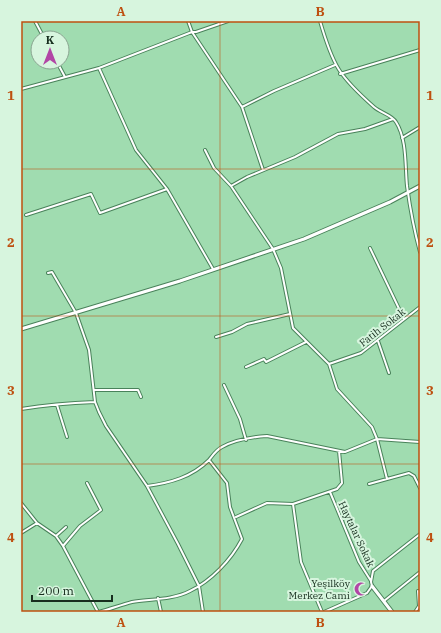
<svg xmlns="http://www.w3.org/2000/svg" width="441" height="633" font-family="'IBM Plex Serif',serif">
<rect width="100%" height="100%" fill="#a0dcb0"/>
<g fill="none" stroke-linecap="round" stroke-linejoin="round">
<g stroke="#49825a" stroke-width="4">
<path id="street" d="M35,21L44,38
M320,21C333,66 339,76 374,107C381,113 392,115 396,122C407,139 405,166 407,186C410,208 414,230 420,252
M192,32L242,107L263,170
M192,32H196L228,21
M57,62L65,77
M99,68L136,150L167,189L213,269
M340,74L420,50
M21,89L99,68L192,32L188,21
M242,107L274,91L335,65
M402,138L420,127
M205,150L214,168L231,186L273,249L281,268L293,328L329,364L337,389L372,427L377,439L387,479L409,473L414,476L420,488
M231,186L247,177L295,157L338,134L365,129L393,119
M26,215L91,194L100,213L167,189
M370,248L404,319
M48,273L52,272L76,313L89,350L95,402L99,412L106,426L147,486L178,544L199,586L203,612
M216,337L232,332L247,324L290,314
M378,341L389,373
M329,364L361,353L420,307
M246,367L264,359L266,362L306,342
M224,385L240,419L246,440
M95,390H138L141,397
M57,405L67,437
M21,409C46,405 70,403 95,402
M369,484L387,479
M147,486C170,483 192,477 209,460C213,455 216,450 222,447C235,440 253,437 267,436L345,452L377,439L420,442
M330,492L359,562L371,581
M21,503L37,523L56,536L63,546L98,612
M293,504L301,562L322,612
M236,517L267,503L293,504L337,489L342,483L339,451
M21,533L37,523
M56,536L66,527
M63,546L80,526L101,510L87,483
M158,598L161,612
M384,601L420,572
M99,612C110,609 121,605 132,602C150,599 173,600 190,591C211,581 231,560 242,539L230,507L227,483L209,460
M324,612L367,593L372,586L371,582L373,571L420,534
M415,612L419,606L418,591"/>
</g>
<g stroke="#49825a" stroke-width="5">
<path id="secondary" d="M21,329L180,281L304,239L390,202L420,186
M372,586L392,612"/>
</g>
<use href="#street" stroke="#fff" stroke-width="2"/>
<use href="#secondary" stroke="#fff" stroke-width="3"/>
</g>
<path fill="none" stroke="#be5010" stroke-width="1" stroke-opacity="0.55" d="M220,21V612M21,169H420M21,316H420M21,464H420"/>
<defs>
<g id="mosque-bare" transform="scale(1.08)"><path d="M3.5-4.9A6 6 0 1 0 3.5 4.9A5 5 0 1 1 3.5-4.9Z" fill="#b246a6" stroke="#d7f5de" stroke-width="2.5" paint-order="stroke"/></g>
</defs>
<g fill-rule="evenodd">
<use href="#mosque-bare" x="361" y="589"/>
</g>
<g text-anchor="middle" stroke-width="4" stroke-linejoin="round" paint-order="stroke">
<g font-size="10" fill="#172e1e" stroke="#d7f5de">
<text transform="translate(382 327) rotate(-38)" y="4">Fatih Sokak</text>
<text transform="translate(357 534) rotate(65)" y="4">Haytalar Sokak</text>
</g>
<g font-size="10" fill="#172e1e" stroke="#d7f5de" text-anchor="end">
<text x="350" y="587">Yeşilköy<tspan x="350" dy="12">Merkez Cami</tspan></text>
</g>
</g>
<rect width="441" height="633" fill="none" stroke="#d7f5de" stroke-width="44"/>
<g transform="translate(50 50)"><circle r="19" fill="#d7f5de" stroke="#8aa591"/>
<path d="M0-3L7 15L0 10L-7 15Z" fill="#b246a6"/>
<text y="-6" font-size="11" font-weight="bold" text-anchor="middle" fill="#172e1e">K</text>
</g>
<path d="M32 595v6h80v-6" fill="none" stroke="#172e1e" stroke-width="2"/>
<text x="38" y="595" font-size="12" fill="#172e1e" stroke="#d7f5de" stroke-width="3" paint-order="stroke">200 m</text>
<rect x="22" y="22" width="397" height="589" fill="none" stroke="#be5010" stroke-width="1.5"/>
<g font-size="13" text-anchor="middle" font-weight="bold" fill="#be5010">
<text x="121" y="16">A</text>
<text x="320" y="16">B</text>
<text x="11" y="100">1</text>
<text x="430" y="100">1</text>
<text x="11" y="247">2</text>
<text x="430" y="247">2</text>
<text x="11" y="395">3</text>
<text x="430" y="395">3</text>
<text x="11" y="542">4</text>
<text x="430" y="542">4</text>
<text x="121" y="627">A</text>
<text x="320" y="627">B</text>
</g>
</svg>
